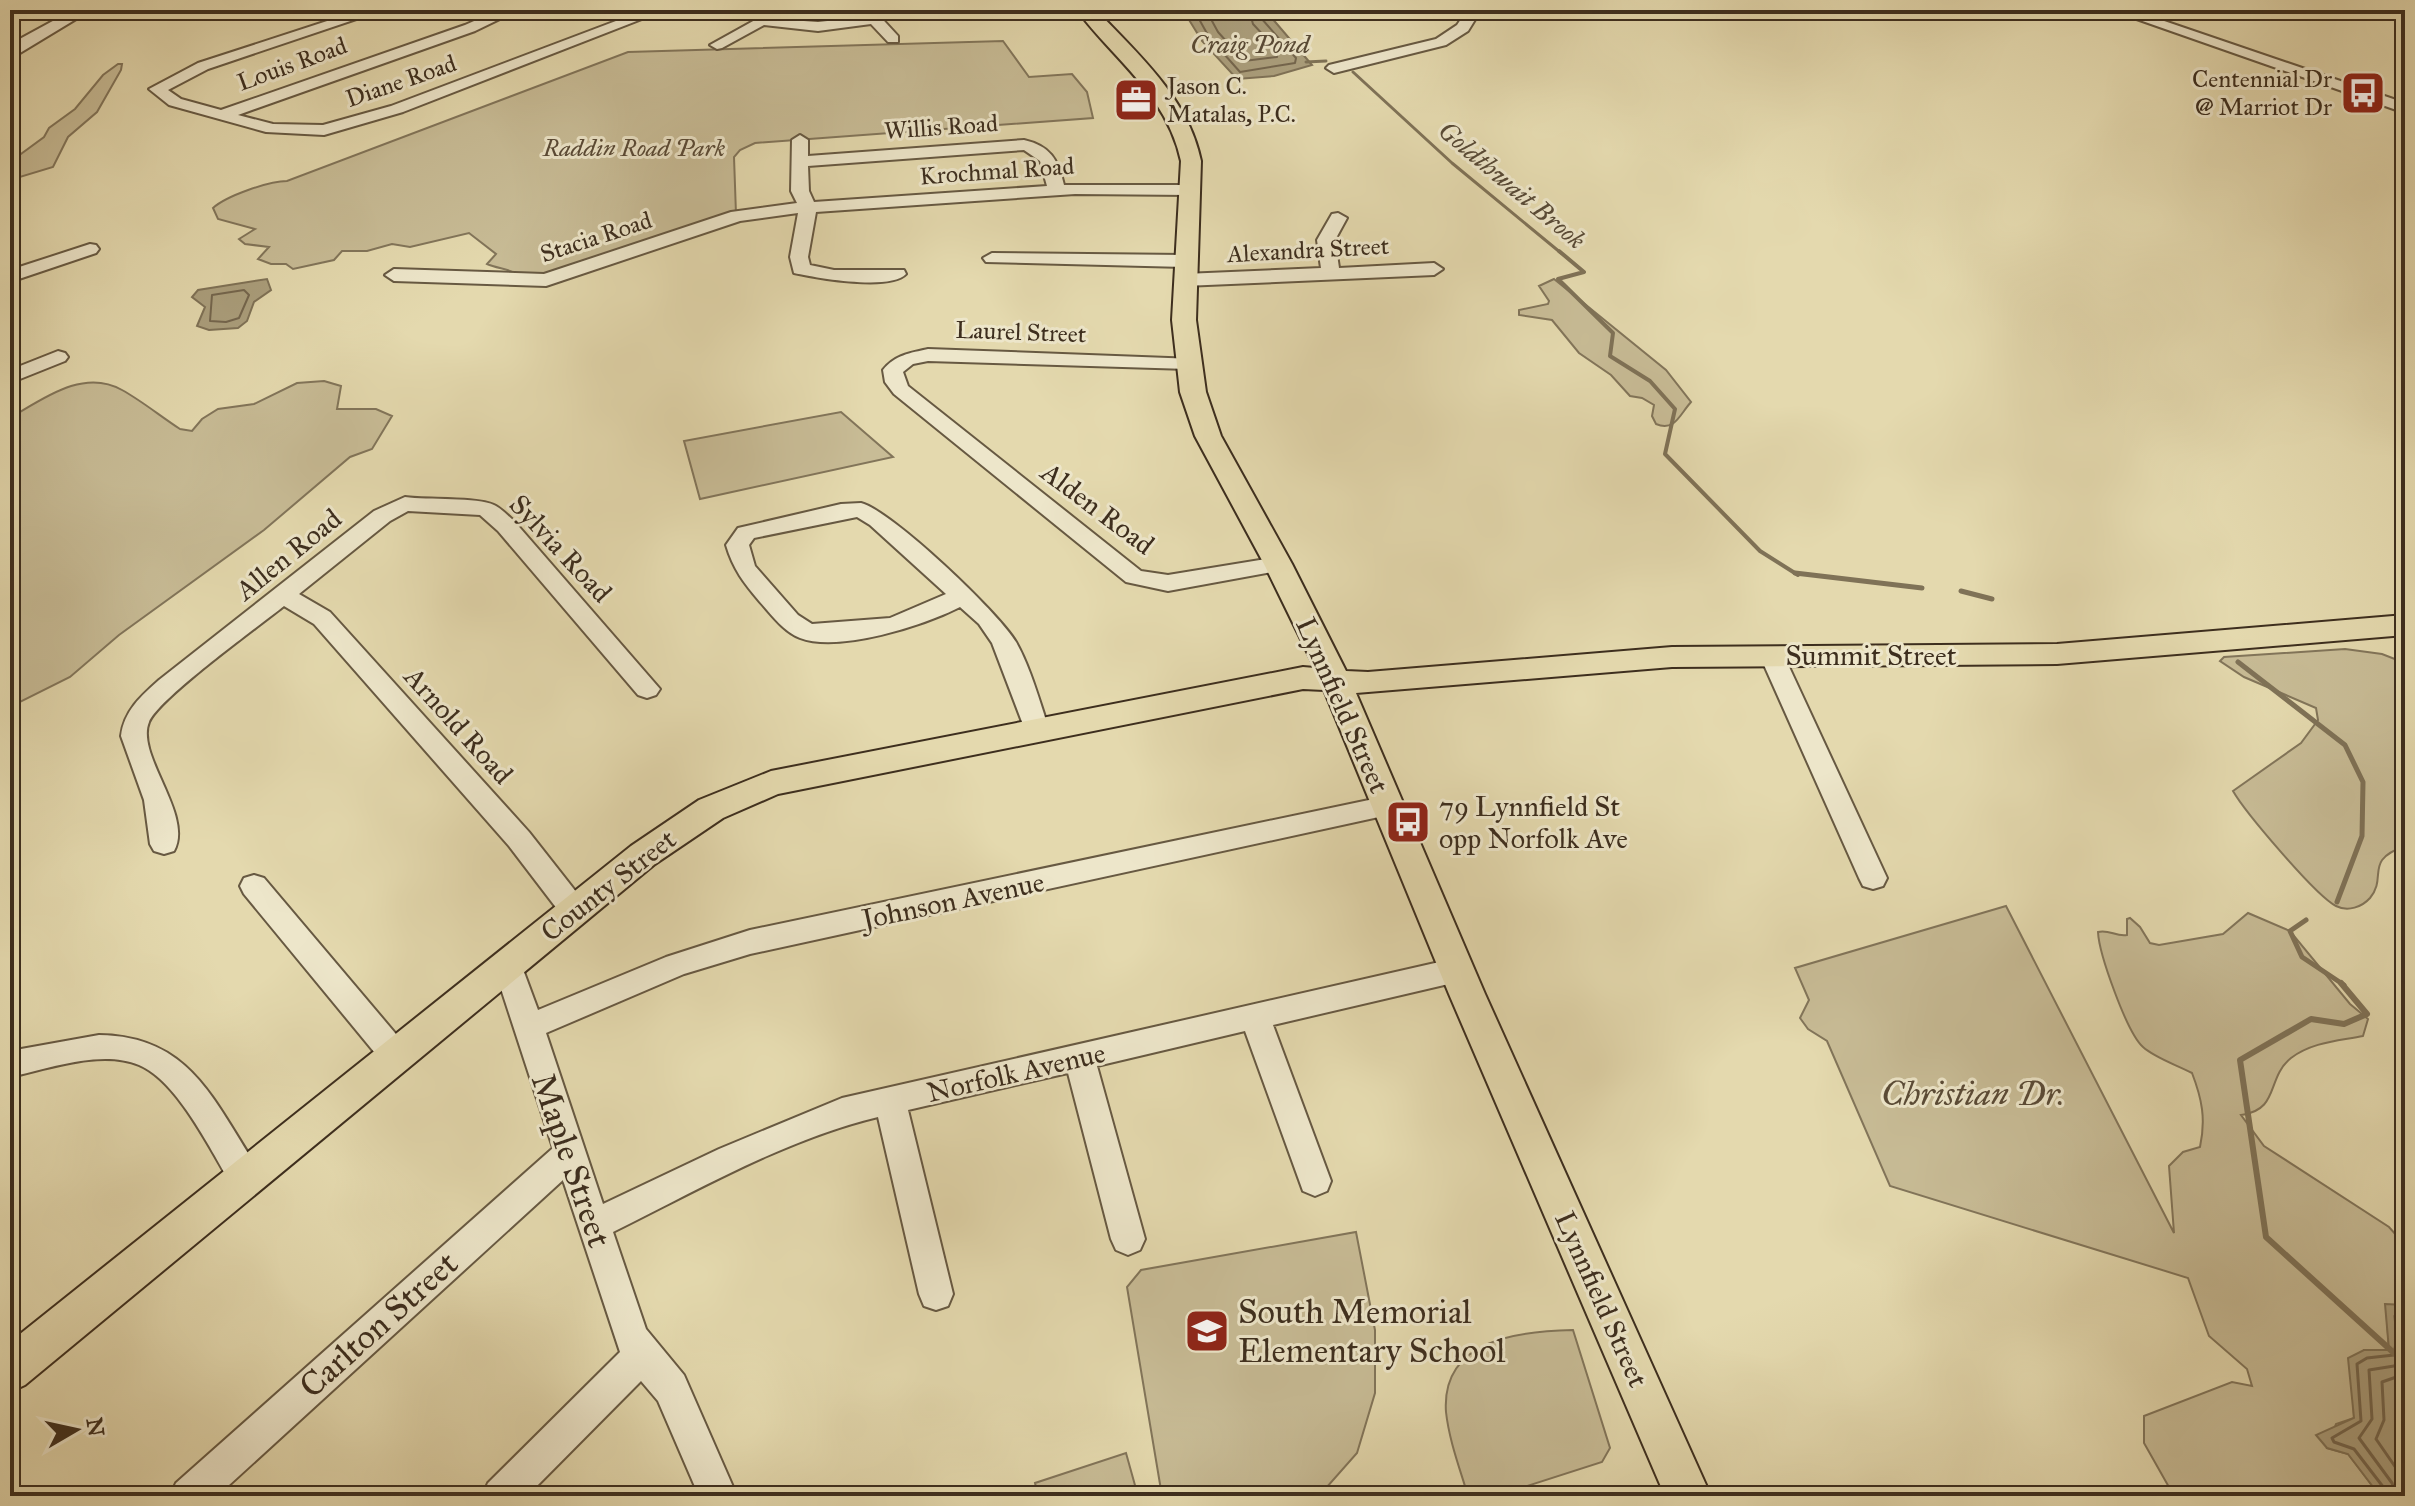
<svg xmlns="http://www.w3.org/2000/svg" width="2415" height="1506" font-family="'IM FELL Great Primer',serif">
<rect width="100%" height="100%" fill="#e4d9ae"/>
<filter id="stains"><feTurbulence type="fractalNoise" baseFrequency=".0025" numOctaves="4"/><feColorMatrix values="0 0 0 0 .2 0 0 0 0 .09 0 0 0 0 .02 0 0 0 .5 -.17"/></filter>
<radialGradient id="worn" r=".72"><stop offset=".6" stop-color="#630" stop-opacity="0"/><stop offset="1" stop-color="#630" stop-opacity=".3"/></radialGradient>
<path fill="#c8bc96" stroke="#82755a" stroke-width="2" d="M1003,41L1029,77L1072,74L1087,92L1093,118L755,143L740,150L734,157L736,214L567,271L522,277C513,269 498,269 487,264L496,254L469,233L410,247L392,244L367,251H342L334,260L293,269L286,264H271L258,259L269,247L245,244L239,239L255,229L218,219L213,208C226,196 269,181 287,181L628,52Z
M118,64H122L121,70L97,112L68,137L53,167L10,180V162L44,137L49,128L75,109L103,75Z
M1554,279L1666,370L1691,402C1680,414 1675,432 1656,424L1652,416L1654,405L1642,398L1630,396L1611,375L1579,353L1552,320L1519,315V310L1548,304L1549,301L1539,286Z
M324,381L341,386L337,409H376L392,416L372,449L350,457L264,530L119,635L70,677L10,707V418C43,399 83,368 122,390C142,401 160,416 180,429L192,431L202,419L218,409L254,404L297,383Z
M841,412L893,457L700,499L684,441Z
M2345,649L2382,654L2405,663V846C2363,861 2388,876 2370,898C2362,907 2348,912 2336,906C2316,896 2245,812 2233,791L2301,743L2318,720L2316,708L2244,677L2220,661L2224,657Z
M2006,906L2174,1233L2169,1166L2183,1152L2200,1147C2206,1119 2202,1099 2192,1073C2177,1065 2155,1058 2143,1047C2127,1033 2099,954 2098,932C2109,929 2116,937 2127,935V919L2130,918L2140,927L2150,943L2159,945L2223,934L2248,913L2290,931L2350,1004L2368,1019L2363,1036C2338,1041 2312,1042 2291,1058C2266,1078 2280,1110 2241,1115L2264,1146L2389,1227L2405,1245V1305H2386L2389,1350H2364L2353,1396L2354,1418L2336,1424L2327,1448L2348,1454L2380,1496H2174L2144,1443V1416L2232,1382L2252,1386L2247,1369L2209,1336L2188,1278L1890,1186L1827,1041L1808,1029L1800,1018L1809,1000L1795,968Z
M1356,1232L1375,1330V1393L1357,1453L1319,1496H1162L1127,1287L1141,1270Z
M1573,1330L1610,1448L1602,1462L1496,1496H1468C1460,1469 1449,1440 1446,1412C1441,1340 1517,1331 1573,1330Z
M1126,1453L1138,1496H1038L1035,1483Z"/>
<path fill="#ab9f7d" stroke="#7f7257" stroke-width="2" d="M1183,10H1265L1312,65L1274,76L1237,79L1202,41Z
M267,279L271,290L254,302L247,321L238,328L209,330L197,326L205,307L192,297L198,290Z
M2385,1304L2405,1305V1496H2380L2348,1454L2327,1448L2316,1435L2354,1418L2348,1358L2364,1350H2389Z"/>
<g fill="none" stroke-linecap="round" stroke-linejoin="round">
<path stroke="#74664e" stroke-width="2" d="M1194,10L1209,37L1240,72L1295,63L1296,58L1261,18L1259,10
M1206,10L1218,32L1244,61L1277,57L1278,51L1253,24L1249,10
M244,290L249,295L239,318L226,322L210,321L212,295Z"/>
<path stroke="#74664e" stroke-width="3" d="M2405,1374L2382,1382L2384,1420L2376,1439L2405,1481
M2386,1496L2384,1488L2354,1449L2334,1442L2332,1438L2361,1421L2357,1364L2367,1358L2394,1355L2397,1337L2395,1316L2405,1313
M2396,1496L2392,1483L2359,1438L2372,1419L2369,1370L2394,1366L2405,1356"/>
<path stroke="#7f7257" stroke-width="3" d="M1306,62L1326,61
M1353,72L1452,163L1561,253"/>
<path stroke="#7f7257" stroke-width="4" d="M1559,251L1584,272L1558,279L1613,333L1610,356L1650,381L1675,409L1665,454L1760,551L1798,575"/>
<path stroke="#7f7257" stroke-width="5" d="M1795,573L1922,588
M1961,591L1992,599
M2238,662L2345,745L2363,782L2362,836L2337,902
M2306,920L2290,931L2302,957L2344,985"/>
<path stroke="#7f7257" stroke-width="6" d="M2341,983L2367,1014L2344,1024L2311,1019L2240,1060L2266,1237L2394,1353"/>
<g stroke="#675942" stroke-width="4">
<path id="minor" d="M73,10H91L10,59V46L16,41Z
M361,10H383L208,69L168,90L181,99L221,110L465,25L499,10H518L475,31L238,115L273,124L323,125L391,106L645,10H665L403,112L324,135L266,132L169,105L149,89L198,63Z
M859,10H874L898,36V42H888L871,24L818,31L764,25L722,48L717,49L710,45L773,10L781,14L775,19L818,22L865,17Z
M1467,10H1481L1468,31L1446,45L1334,73L1326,68L1329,65L1436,39L1457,25Z
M2111,10H2132L2405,103V113Z
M10,83L18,88V102L10,107Z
M800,135L808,140V156L1024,140C1050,146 1058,159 1064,185H1190L1199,190L1190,195L1075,194L816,212L808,257L810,265L834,270H904L906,274C890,291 817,278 794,273L790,257L798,213L740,221L546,286L394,281L385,275L394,269L544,274L731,212L797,203L791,191L792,140ZM1024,150L1040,161L1047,186L814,202L809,191L808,166Z
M1338,213L1347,218L1335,240L1339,268L1434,263L1443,269L1434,275L1184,286L1175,280L1184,274L1321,268L1317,240L1332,214Z
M90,244L96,245L99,249L96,253L10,282V270Z
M992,253L1185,255L1194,261L1185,267L986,262L983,258Z
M928,349L1195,359L1198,363L1188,369L928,361L913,364L903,372L908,386L1141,571L1168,575L1278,557L1286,559L1290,564L1286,569L1278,571L1168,591L1126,582L894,394L885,382L883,370C895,355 910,353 928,349Z
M58,351L65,353L68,357L65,361L10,383V370Z
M405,497C427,500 478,497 494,505C501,508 508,516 514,521L660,689L656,695L647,698L638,695L498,531L480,515L408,511L390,521L299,594L330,612L529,832L584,902L588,910L584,918L574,921L564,918L509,846L314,624L284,606C258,627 159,698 149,722C135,755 194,815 174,851L164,854L154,851L150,844L144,800L121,736C124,711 141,696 159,680L374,511Z
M861,503C892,511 999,613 1016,642C1031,669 1039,700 1049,729L1045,735L1036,738L1027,735L992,643L979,624L960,607C925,625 839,653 800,638C783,631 772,615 760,602C744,583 733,569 726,545L738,528L841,504ZM857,517L870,525L946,594L890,618L812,624L798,615L755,566L749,545L754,538Z
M1772,648L1781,650L1784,656L1887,878L1883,886L1873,889L1863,886L1859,878L1760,656L1763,650Z
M1388,796L1397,799L1401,806L1397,813L750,954L684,974L546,1033L603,1204L719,1149L842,1098L1457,958L1467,962L1472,970L1467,978L1457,982L1273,1025L1331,1181L1327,1191L1315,1196L1303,1191L1245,1031L1097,1066L1145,1239L1140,1250L1128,1255L1116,1250L1111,1239L1068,1073L908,1110L953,1294L948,1306L936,1310L924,1306L919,1294L878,1117C786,1139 698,1190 613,1232L646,1329L684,1375L737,1496H699L658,1401L641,1381L527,1496H482L488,1483L620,1352L563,1180L217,1496H170L176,1483L553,1148L493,964L498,956L508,952L518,956L538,1010L666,957L750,930Z
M254,875L264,878L406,1046L410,1055L406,1064L395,1068L384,1064L244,894L240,886L244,878Z
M99,1035C190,1036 213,1100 257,1167L261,1177L257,1187L245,1192L233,1187C212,1153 178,1081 139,1065C101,1049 48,1069 10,1077V1051Z"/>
</g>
<g stroke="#3d2e1e" stroke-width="4">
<path id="major" d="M1077,10H1096C1139,55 1188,98 1201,161L1196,320L1206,392L1221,436L1292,564L1346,671L1368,672L1672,647L2057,644L2405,615V635L2057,664L1672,667L1356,693L1485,994L1711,1496H1665L1449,994L1324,690L1303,689L778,794L723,818L655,864L25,1385L10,1392V1342L631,846L699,800L771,771L1303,667L1315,668L1264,564L1195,436L1180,392L1172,320L1181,161C1167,95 1115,61 1077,10Z"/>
</g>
<use href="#minor" fill="#ede6ca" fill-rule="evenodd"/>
<use href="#major" fill="#e4d9ae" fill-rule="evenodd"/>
</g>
<defs>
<g id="bus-square" transform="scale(2.3)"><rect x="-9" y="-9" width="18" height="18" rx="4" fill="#8f2418" stroke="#ede6ca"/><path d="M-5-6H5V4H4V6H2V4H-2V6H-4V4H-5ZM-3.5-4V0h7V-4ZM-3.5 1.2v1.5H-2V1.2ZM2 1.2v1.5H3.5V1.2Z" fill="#fff"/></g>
<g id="office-square" transform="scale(2.3)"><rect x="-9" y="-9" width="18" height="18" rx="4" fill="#8f2418" stroke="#ede6ca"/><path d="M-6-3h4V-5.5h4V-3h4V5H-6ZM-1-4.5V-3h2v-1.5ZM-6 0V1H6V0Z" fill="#fff"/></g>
<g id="school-square" transform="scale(2.3)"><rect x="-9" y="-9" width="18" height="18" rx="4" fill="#8f2418" stroke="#ede6ca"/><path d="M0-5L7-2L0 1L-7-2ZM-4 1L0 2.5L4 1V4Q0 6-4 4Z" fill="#fff"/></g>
</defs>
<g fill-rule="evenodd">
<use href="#bus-square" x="2363" y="93"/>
<use href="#office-square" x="1136" y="100"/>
<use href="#bus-square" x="1408" y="822"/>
<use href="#school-square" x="1207" y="1331"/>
</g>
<g text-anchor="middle" stroke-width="6" stroke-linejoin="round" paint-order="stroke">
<g font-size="24" fill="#3d2e1e" stroke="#ede6ca">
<text transform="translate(292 64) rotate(-20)" y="8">Louis Road</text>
<text transform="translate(401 81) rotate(-19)" y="8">Diane Road</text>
<text transform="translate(941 127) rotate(-4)" y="8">Willis Road</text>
<text transform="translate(997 171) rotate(-4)" y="8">Krochmal Road</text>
<text transform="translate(596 237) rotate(-18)" y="8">Stacia Road</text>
<text transform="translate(1308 250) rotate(-3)" y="8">Alexandra Street</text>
<text transform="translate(1021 332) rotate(2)" y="8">Laurel Street</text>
</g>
<g font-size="24" fill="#3d2e1e" stroke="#ede6ca" text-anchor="end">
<text x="2332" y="87">Centennial Dr<tspan x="2332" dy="28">@ Marriot Dr</tspan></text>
<text x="1167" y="94" text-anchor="start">Jason C.<tspan x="1167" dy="28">Matalas, P.C.</tspan></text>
</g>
<g font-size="24" font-style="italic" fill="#594a36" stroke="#ede6ca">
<text x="634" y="156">Raddin Road Park</text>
</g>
<g font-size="26" font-style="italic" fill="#584a36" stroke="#ede6ca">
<text x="1250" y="53">Craig Pond</text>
<text transform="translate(1512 185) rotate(40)" y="9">Goldthwait Brook</text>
</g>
<g font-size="28" fill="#3d2e1e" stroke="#ede6ca">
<text transform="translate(1098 508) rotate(37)" y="10">Alden Road</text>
<text transform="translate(561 548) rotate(47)" y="10">Sylvia Road</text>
<text transform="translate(288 554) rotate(-39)" y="10">Allen Road</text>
<text x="1871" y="665">Summit Street</text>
<text transform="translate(1343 705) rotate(66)" y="10">Lynnfield Street</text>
<text transform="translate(459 725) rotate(48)" y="10">Arnold Road</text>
<text transform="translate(608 885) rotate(-38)" y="10">County Street</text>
<text transform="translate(953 900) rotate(-12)" y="10">Johnson Avenue</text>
<text transform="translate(1016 1072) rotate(-13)" y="10">Norfolk Avenue</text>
<text transform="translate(1602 1299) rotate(66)" y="10">Lynnfield Street</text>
</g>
<g font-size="28" fill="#3d2e1e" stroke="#ede6ca" text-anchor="start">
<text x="1439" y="816">79 Lynnfield St<tspan x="1439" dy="32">opp Norfolk Ave</tspan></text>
</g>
<g font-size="34" font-style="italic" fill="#594a36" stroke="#ede6ca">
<text x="1973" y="1105">Christian Dr.</text>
</g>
<g font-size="34" fill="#3d2e1e" stroke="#ede6ca">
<text transform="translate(572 1160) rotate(71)" y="12">Maple Street</text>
<text transform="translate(378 1324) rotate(-42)" y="12">Carlton Street</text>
</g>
<g font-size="34" fill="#3d2e1e" stroke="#ede6ca" text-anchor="start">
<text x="1238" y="1323">South Memorial<tspan x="1238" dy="39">Elementary School</tspan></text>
</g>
</g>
<rect width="2415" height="1506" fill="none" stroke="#e4d9ae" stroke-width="40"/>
<rect x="12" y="12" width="2391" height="1482" fill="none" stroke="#3d2e1e" stroke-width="4"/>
<rect x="20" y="20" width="2375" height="1466" fill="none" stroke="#3d2e1e" stroke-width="2"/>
<g transform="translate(76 1430) rotate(81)" stroke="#ede6ca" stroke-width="6" paint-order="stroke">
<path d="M0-6L14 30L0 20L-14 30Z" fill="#3d2e1e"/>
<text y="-12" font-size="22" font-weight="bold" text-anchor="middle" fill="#3d2e1e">N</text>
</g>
<rect width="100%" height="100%" filter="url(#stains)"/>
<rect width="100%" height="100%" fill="url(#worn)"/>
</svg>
